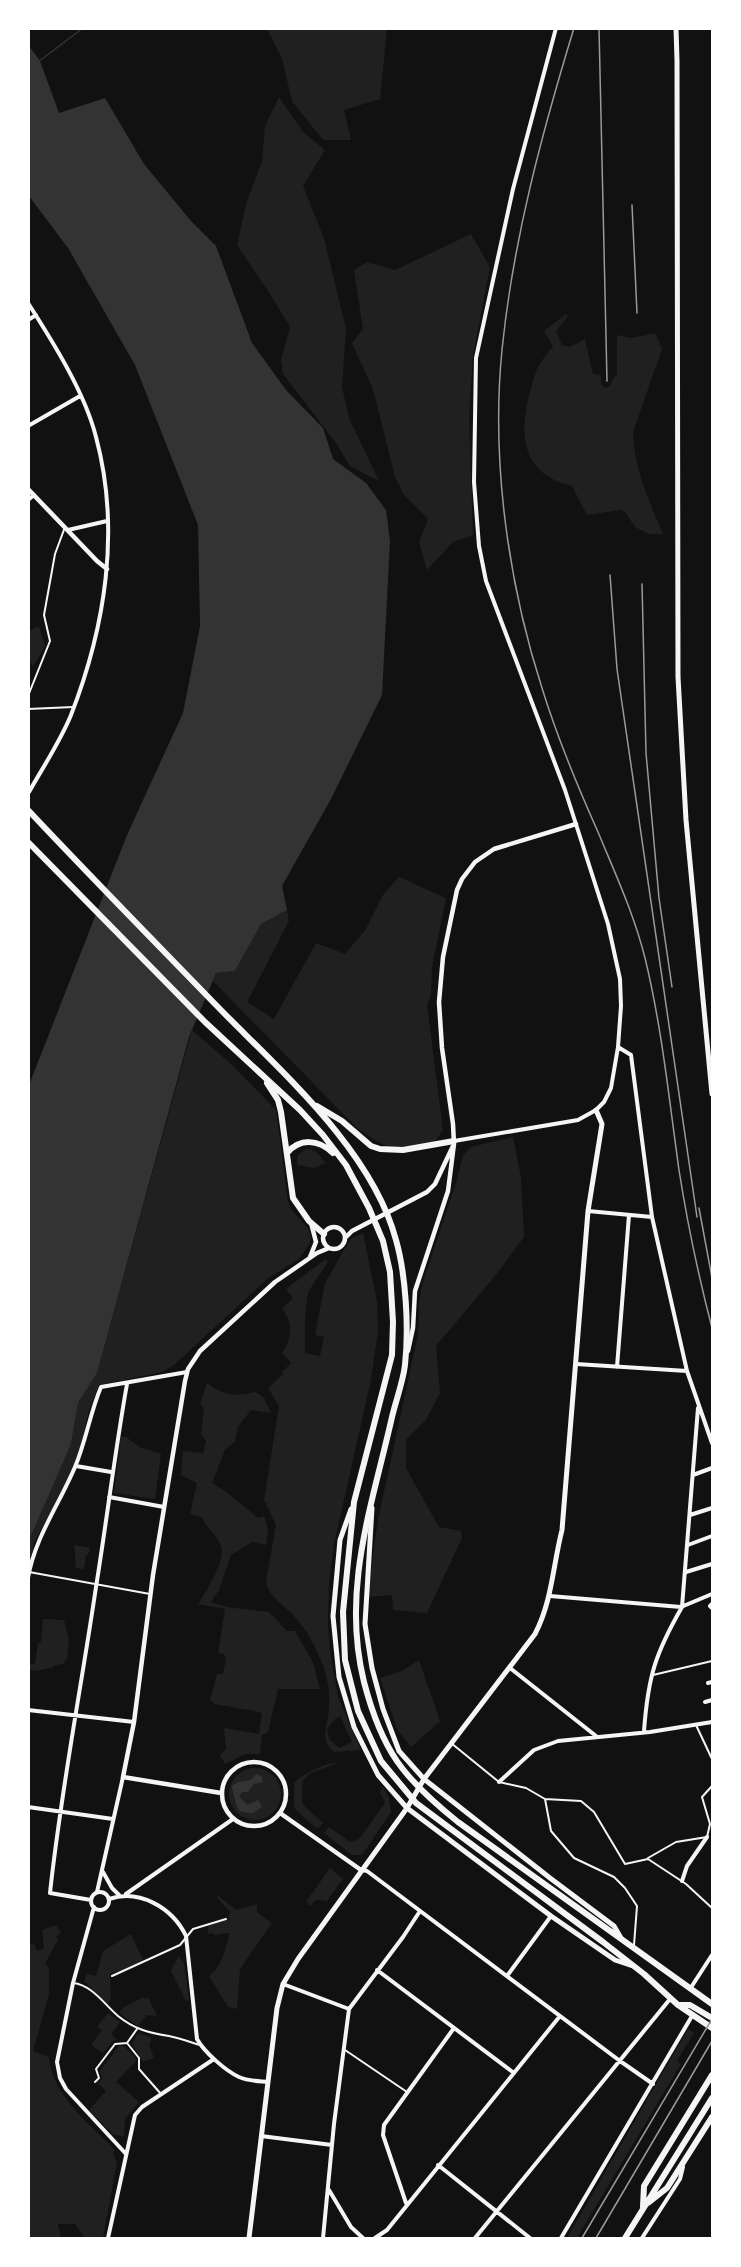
<svg xmlns="http://www.w3.org/2000/svg" width="741" height="2267" font-family="Roboto,sans-serif">
<rect width="100%" height="100%" fill="#111"/>
<path fill="#202020" fill-rule="evenodd" d="M267,29H387L380,99L344,110L351,140H323L292,101L282,59Z
M279,97L303,132L325,150L303,186L324,238L346,329L342,387L349,418L379,481L350,466L336,443L283,374L281,360L290,327L270,294L237,245L247,201L262,161L265,126Z
M471,234L490,267L473,356L469,417L473,535L453,542L427,570L419,542L428,519L404,495L395,477L373,389L352,343L363,329L354,270L367,262L395,270Z
M566,314L568,316L556,331L562,345L570,347L585,339L593,374L601,375V384L605,388L609,387L614,377L617,375V335L632,338L655,333L662,349L633,432C634,468 649,501 663,534H649L635,527L625,512L620,510L587,515L572,486C525,475 519,441 528,400C531,389 534,375 539,365C543,358 549,352 553,346L544,331Z
M39,626L45,646L33,667L29,659V631Z
M399,877L446,898L432,967L431,995L427,1005L443,1130L434,1143C396,1150 389,1152 357,1128L213,981L216,973L235,971L261,924L287,910L289,921L247,1002L274,1019L316,943L345,954L366,929L383,895Z
M192,1030L232,1065L276,1110L288,1202L291,1209L308,1228L311,1238L308,1246L299,1259L267,1279L174,1365L162,1372L99,1385L89,1410L76,1466L34,1543L29,1568V1536L71,1444L78,1403L97,1373Z
M513,1137L521,1177L524,1237L495,1276L436,1346L440,1393L426,1420L406,1440V1468L439,1527L461,1531L462,1538L427,1613L393,1610L392,1595L367,1597L378,1520L418,1334L419,1301L423,1282L456,1183L463,1155L471,1147Z
M306,1149C316,1149 319,1154 325,1163L314,1168L297,1165L298,1155Z
M363,1233L377,1301L378,1331L371,1380L334,1544L329,1582L328,1626L330,1651L338,1697L361,1750L334,1752C319,1739 328,1725 329,1709C330,1697 328,1679 324,1668C317,1651 309,1633 297,1619C286,1606 269,1599 266,1581L276,1525L264,1500L279,1406L268,1388L283,1374L282,1372L291,1363L282,1353C292,1340 293,1321 282,1309L293,1298L286,1289L326,1259L328,1262L308,1292L305,1316V1353L320,1356L324,1337L315,1335L325,1283L351,1238ZM340,1716L352,1742L339,1748L329,1739L327,1729L334,1720Z
M207,1383C223,1395 234,1397 255,1392L263,1397L271,1413L251,1410L238,1427L235,1441L225,1450L212,1483L225,1491L258,1518L264,1516L268,1529L266,1545L252,1542L231,1555L219,1590L211,1602L226,1607L269,1612L287,1631H295L313,1662L320,1689H278L268,1732L262,1735L260,1754H245L225,1764L220,1755L226,1749L224,1728L259,1734L262,1715L260,1712L214,1704V1702L210,1701L217,1674H223L226,1659L224,1654L218,1653L225,1609L198,1604C206,1591 226,1561 221,1546C217,1535 206,1528 202,1517L190,1514L197,1483L181,1475L183,1451L203,1453L206,1441L201,1434L204,1408L200,1405Z
M121,1437H126L140,1447L161,1454L155,1499L114,1493Z
M74,1545L90,1548L88,1555H86L84,1569L76,1568Z
M43,1619L64,1620L69,1640L67,1660H65L64,1664L56,1665L50,1669L49,1668L36,1671L29,1670V1664H35L38,1643L41,1642Z
M419,1660L440,1721L411,1747L397,1729L380,1678L402,1671Z
M340,1762L309,1774L302,1782V1802L304,1806L323,1823L320,1827L316,1828L294,1808V1782C308,1772 323,1763 340,1762Z
M229 1794a26 26 0 1 1 52 0a26 26 0 1 1-52 0Z
M383,1787L389,1798L391,1812L362,1855H352L324,1833L329,1827L350,1842L359,1839L385,1803L380,1792Z
M330,1868L343,1879L326,1902L323,1900H315L311,1906L306,1902Z
M218,1896L236,1910L257,1904V1912L272,1923L240,1969L237,2009L228,2007L209,1976C222,1967 225,1948 230,1934L227,1933L214,1935L213,1933L208,1934V1926L230,1919L228,1916L231,1913L217,1898Z
M56,1925L61,1932L56,1937L58,1939L45,1964L49,1967V1994L33,2051L49,2057C52,2096 90,2124 115,2150L113,2154L117,2162L103,2238H85L75,2224H58L61,2238H29V1945L34,1944L37,1951L44,1948L42,1930Z
M131,1934L143,1960L125,1969L110,1974L111,1998L108,2005L84,1981L87,1974L96,1976L103,1951Z
M178,1956L184,1962L189,2000L186,2001L171,1971Z
M143,1997L144,1999L148,1997L157,2016L147,2015L138,2026L119,2013L123,2008Z
M108,2013L120,2022L111,2034L117,2040L113,2041L103,2053L91,2045L102,2030L97,2027Z
M688,2029L694,2033L677,2061L681,2064L577,2238H567Z
M138,2033L152,2038L149,2045L154,2058L143,2062L132,2044Z
M119,2046H124L135,2057L136,2061L116,2082L139,2102L125,2119L124,2136L114,2135L89,2110L106,2091L98,2083L102,2079L100,2071Z"/>
<path fill="#333" d="M29,46L40,61L59,113L105,98L144,164L191,221L216,246L252,343L286,390L323,428L333,459L366,483L386,510L390,541L382,695L331,799L282,886L287,910L261,924L235,971L216,973L189,1037L97,1373L78,1403L71,1444L29,1540V1085L127,835L183,713L200,626L198,525L135,365L68,248L29,196Z
M256,1774L262,1777L263,1782L254,1784L248,1792H242L239,1796L247,1805L258,1800L262,1807L253,1813C250,1813 242,1813 239,1810C237,1809 232,1789 232,1786L238,1782L251,1780Z"/>
<g fill="none" stroke-linecap="round" stroke-linejoin="round">
<path stroke="#333" stroke-width="1.5" d="M38,62L83,28"/>
<path stroke="#f5f5f5" stroke-width="2" d="M28,696L50,641L44,615L55,554L65,527
M28,709L73,707
M29,1572L150,1594
M653,1675L712,1661
M696,1725L712,1759
M451,1743L499,1782L526,1788L545,1799L551,1831L574,1858L614,1877L625,1888L637,1906L634,1945
M545,1799L581,1801L594,1812L625,1864L648,1859L686,1884L712,1908
M648,1858L676,1842L707,1837L710,1824L702,1797L712,1786
M112,1976L180,1945L193,1929L226,1919
M73,1983C92,1985 104,2004 118,2016C134,2029 149,2033 169,2036C179,2038 190,2042 200,2045
M137,2029L127,2043L139,2058V2069L161,2094
M345,2050L407,2092
M95,2082L99,2078L96,2069L115,2044L127,2043"/>
<path stroke="#f5f5f5" stroke-width="4" d="M28,303C53,342 85,393 96,437C121,530 105,628 71,715C60,742 43,767 29,792
M28,320L36,315
M28,426L80,396
M28,500L34,495
M68,530L107,521
M618,1047L631,1055L652,1217L687,1371L712,1443
M454,1141L578,1120L596,1110L604,1102L611,1088L618,1047L621,1006L620,979L608,924L565,790L486,581L479,546L474,482L476,358L513,189L556,28
M588,1211L652,1217
M576,1364L687,1371
M617,1367L629,1215
M76,1466L111,1472
M693,1475L712,1468
M109,1497L164,1507
M690,1515L712,1508
M688,1545L712,1536
M686,1572L712,1564
M28,1578C35,1537 59,1505 75,1467C86,1441 90,1413 101,1387L187,1372
M550,1596L681,1607L712,1594
M712,1604L710,1606L712,1608
M510,1668L596,1736
M708,1683L712,1682
M705,1702L712,1700
M28,1710L134,1722
M644,1731C648,1677 655,1654 682,1607L698,1408
M499,1782L534,1750L558,1741L650,1732L712,1722
M28,1807L113,1819
M362,1870L367,1871L620,2061L653,2084
M103,1872L112,1888L119,1895
M682,1881L687,1866L707,1837
M97,1892L123,1777
M91 1901a9 9 0 1 1 18 0a9 9 0 1 1-18 0Z
M126,1894L233,1819
M109,1899C139,1889 172,1907 186,1936L197,2039C204,2052 226,2071 239,2077C248,2081 258,2081 268,2082
M91,1900L50,1893C61,1790 81,1689 96,1587C107,1519 115,1451 127,1384
M94,1907L73,1983L57,2062L60,2078L66,2089L126,2154
M377,1970L514,2073
M507,1976L551,1916
M283,1984L349,2009
M690,1989L712,1955
M261,2136L332,2145
M438,2165L530,2238
M329,2190L351,2227L363,2238
M406,2203L383,2135L384,2125L454,2028
M108,2238L135,2115L142,2107L214,2059
M323,2238L334,2124L349,2009L403,1937L420,1911
M375,2238L387,2230L560,2016
M475,2238L670,1999
M561,2238L692,2016
M642,2238L680,2179L683,2167"/>
<path stroke="#f5f5f5" stroke-width="4.5" d="M28,489L97,561L107,569
M323 1238a11 11 0 1 1 22 0a11 11 0 1 1-22 0Z
M345,1238L352,1231L427,1192L435,1184L453,1146
M310,1257L316,1242L311,1223
M408,1351L413,1328L415,1291L448,1191L454,1144L453,1124L442,1048L439,1002L443,957L457,890L462,879L475,862L494,849L576,824
M222 1794a32 32 0 1 1 64 0a32 32 0 1 1-64 0Z
M221,1793L123,1777L134,1722L153,1575L185,1381L188,1369L200,1351L275,1282L317,1253L329,1248
M280,1813L361,1870"/>
<path stroke="#f5f5f5" stroke-width="5" d="M676,28L677,61L678,677L686,820L712,1094
M372,1508L365,1624L372,1668L383,1709L399,1751L424,1779L550,1878L614,1926L621,1938
M351,1509L340,1540L333,1616L339,1677L354,1727L378,1775L407,1808L551,1916L615,1960L633,1966
M249,2238L277,2008L283,1984L298,1959L407,1808L424,1779L535,1634C552,1602 553,1565 562,1530L588,1211L602,1124L596,1110"/>
<path stroke="#f5f5f5" stroke-width="6" d="M28,810C90,876 153,940 216,1005C279,1070 372,1149 396,1240C406,1275 409,1328 405,1365C403,1382 396,1400 392,1417C372,1506 341,1590 364,1682C382,1751 403,1778 458,1822L712,2004
M28,842L205,1022L300,1110L323,1135L346,1165L369,1208L383,1241L390,1272L393,1322L392,1355L354,1502L343,1612L345,1660L358,1711L381,1761L416,1803L603,1942L644,1974L678,2005L712,2028
M267,1083L278,1100L281,1112L293,1198L309,1221L324,1234
M317,1106L342,1121L371,1146L380,1149L403,1150L454,1141
M287,1153C300,1138 318,1139 333,1153
M679,2005H690L712,2018
M648,2203L667,2188L712,2117
M643,2207L644,2186L712,2075
M625,2238L712,2098"/>
<path stroke="#9a9a9a" stroke-width="1.5" d="M574,28C542,133 513,240 502,350C491,460 508,583 542,688C557,737 577,785 598,832C615,873 634,914 645,958C662,1028 669,1099 679,1170C687,1221 699,1278 712,1328
M599,28L607,381
M632,205L637,313
M610,575L617,669L697,1217
M642,584L646,753L659,898L672,987
M699,1208L712,1278
M582,2238L712,2019
M596,2238L712,2041"/>
</g>
<rect width="741" height="2267" fill="none" stroke="#ffffff" stroke-width="60"/>
</svg>
